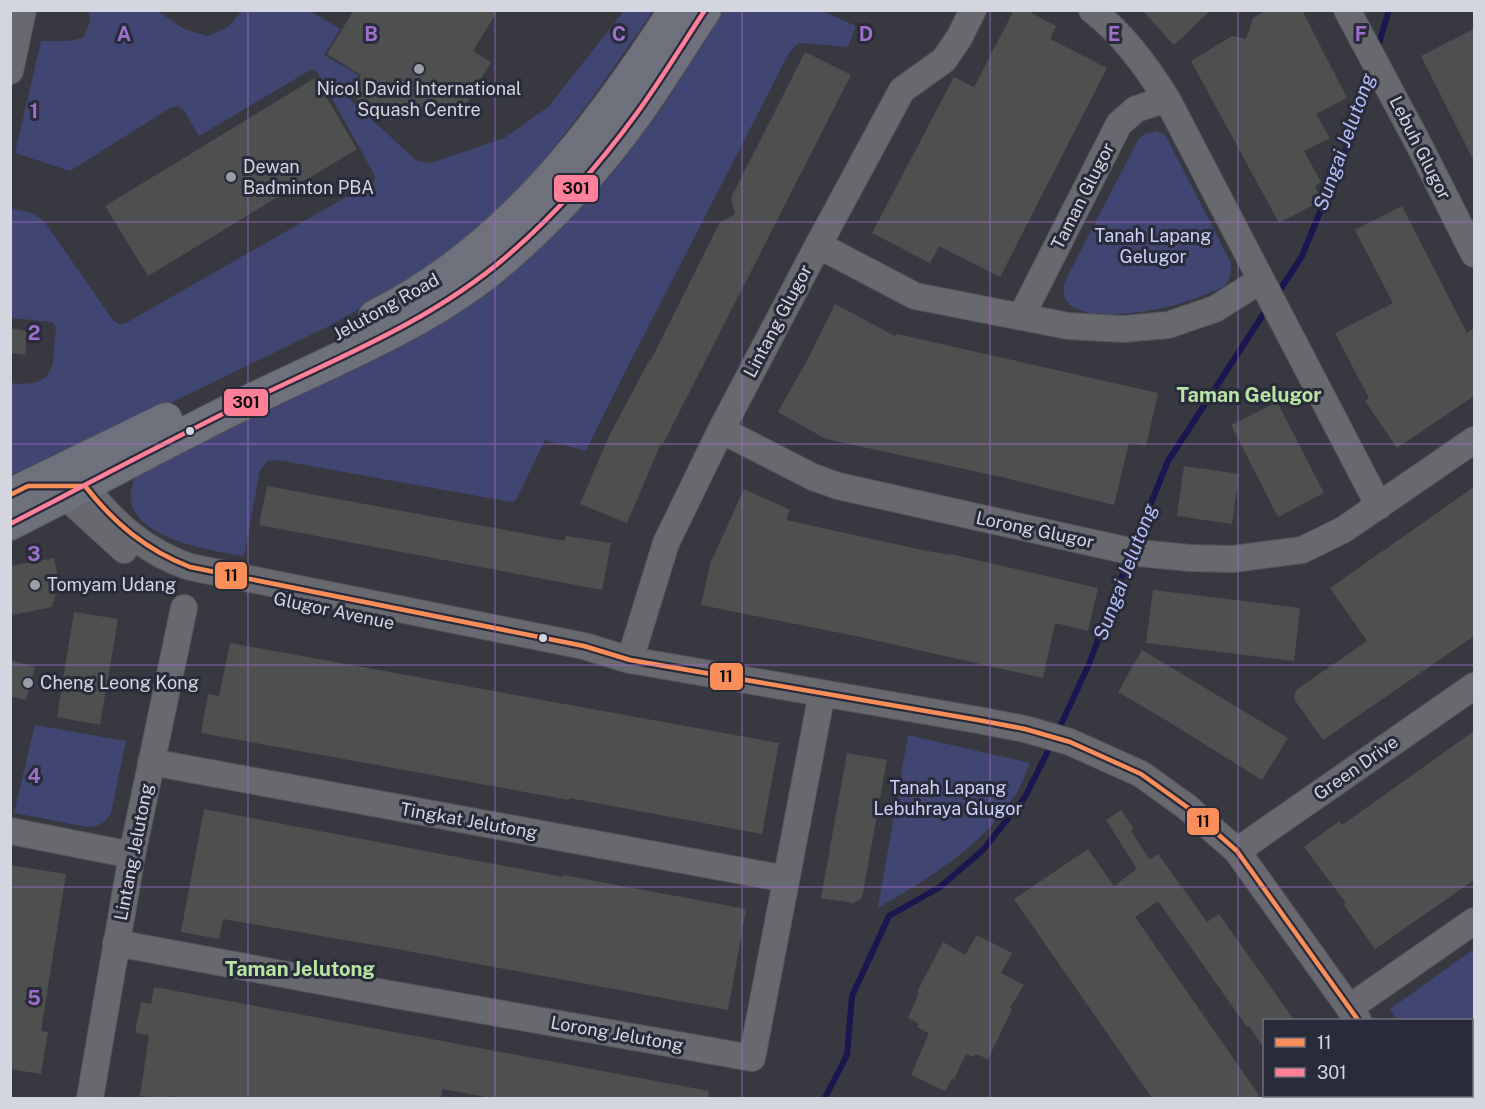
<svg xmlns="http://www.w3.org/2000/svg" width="1485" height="1109" font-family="'Public Sans',sans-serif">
<rect width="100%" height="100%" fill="#373840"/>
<path fill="#414572" d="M89,11H158L184,29L208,36L228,27L242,11H312V12L340,29L324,55L359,75L346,96L417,161L431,163L504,138L548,107L624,11H651V14L590,101L523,187L454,249L403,285L327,327L154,411L11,475V383C59,388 52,365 56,327L52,322L11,318L10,208L32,213L44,221L113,320L119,324H124L374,181L375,176L318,73L312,69L199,136L185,112L178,106L170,108L70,171L15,153L41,41H69L83,38L90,22Z
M724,11H822L856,26L848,47L802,43L797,44L789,53L621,380L586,451L545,440L516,500L511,502L277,460L268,461L260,470L244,556C205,550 107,534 136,476L340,375L448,316L528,260L612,174L662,108Z
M1157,131L1166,136L1231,263C1232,273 1230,279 1224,287C1206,294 1186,303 1167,307C1145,312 1072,325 1064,295C1063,291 1064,286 1065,281L1138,140L1144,134Z
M35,725L126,741L111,813C105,824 99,826 87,827L14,813Z
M908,735L1030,763C1025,774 1021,787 1014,797C980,848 929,878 878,908Z
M1474,949V1098H1447L1445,1096H1472V1020H1397L1390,1009Z"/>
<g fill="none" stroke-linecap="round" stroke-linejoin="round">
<path stroke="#1b164f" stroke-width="6" d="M1377,50L1389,10
M1276,296L1302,256L1348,144L1370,71
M1134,545L1168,461L1268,307
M1058,731L1089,664L1129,557
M825,1098L847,1055L852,996L889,916L940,887L983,850L1025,797L1052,743"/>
</g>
<path fill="#4e5050" d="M354,10H498L473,51L491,62L467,103L391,120L349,94L361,75L327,54Z
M1014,10H1026L1056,26L1050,39L1107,68L1000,277L939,246L930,263L872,233L954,77L974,87Z
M1142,10H1211L1174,45Z
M1267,10H1302L1347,98L1316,114L1330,138L1304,151L1321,182L1315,186L1318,193L1311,196L1315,204L1279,223L1191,61L1232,36L1246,39L1253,18Z
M1474,29V161L1421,56Z
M805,52L851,75L663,444L661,443L627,523L580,504L609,436L650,359L651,360L720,222L735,214L731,198Z
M315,78L357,149L148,276L105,206Z
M1402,206L1467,333L1474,328V396L1397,448L1365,401L1369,398L1335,333L1393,303L1355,230Z
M835,304L895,336L897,334L1158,393L1146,446L1129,443L1114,505L1006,478L826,439L778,412L809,357Z
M10,328L28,331L25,355L10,353Z
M1277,402L1324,493L1278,517L1231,425Z
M1184,466L1239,474L1232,524L1177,516Z
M267,486L565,541L566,536L611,543L602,590L259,525Z
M1474,487V636L1323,740L1294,699L1296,690L1367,641L1330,588Z
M744,489L790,510L786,520L922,550L951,555V554L1098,588L1088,631L1055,623L1043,678L865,638L701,605L710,564Z
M54,558L59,582L52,607L13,615L10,604V566Z
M1153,590L1300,608L1294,661L1146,643Z
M74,612L118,619L100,725L57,717Z
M230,643L779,743L762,834L569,798V800L201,733L208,694L219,696Z
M1142,650L1288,738L1262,780L1169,722L1118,692Z
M10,660L35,667L26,700L10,696Z
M1474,731V880L1375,949L1344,905L1346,903L1304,847L1339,821L1342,825Z
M847,753L887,760L862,898L853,903L821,898Z
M204,809L563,877V875L746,909L728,1010L391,948L223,919L219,939L181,932Z
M1121,810L1134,829L1131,831L1150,860L1158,854L1207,922L1219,914L1294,1020H1264V1049L1249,1026L1247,1027L1158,901L1135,917L1261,1098H1152L1014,899L1088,849L1114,886L1137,869L1106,820Z
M10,865L66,874L41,1031L48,1032L41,1074L10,1069Z
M977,935L1012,953L1001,973L1024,985L1010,1008L1012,1009L988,1059L976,1054L974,1057L966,1054L954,1079L952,1078L945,1091L911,1075L929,1033L917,1027L919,1024L908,1018L919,993L917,992L943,942L965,955Z
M154,987L709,1091L708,1098H492L442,1089L441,1098H184L169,1096V1098H155L140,1096L149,1035L135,1033L141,1002L151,1004Z"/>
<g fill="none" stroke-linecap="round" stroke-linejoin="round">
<g stroke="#53545b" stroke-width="28">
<path id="minor" d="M1092,10C1123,34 1146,66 1167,99L1379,506
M1347,10L1417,141L1474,254
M10,71L23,10
M818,245L915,296L1068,326L1123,329L1168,325L1215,309L1261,280
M1021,317L1119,124L1136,109L1167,99
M721,430L813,477L838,486L1138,553L1190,558L1233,559L1302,550L1343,530L1474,440
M85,486C113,523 145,552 190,567L584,646L630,660L978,720L1025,729L1070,742L1141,774L1187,807L1237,851L1358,1020
M65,496L124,550
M630,660L666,543L721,430L814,253L902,90L944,60L959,38L973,10
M151,762L786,879
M10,831L132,855
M1237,851L1474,686
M116,943L390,994L752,1058L822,693
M1349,1008L1474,921
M1407,1096L1409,1098
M90,1098L132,855L184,608"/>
</g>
<g stroke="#53545b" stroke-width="34">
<path id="major" d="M375,316C506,251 597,131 675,10
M10,495L166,419
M10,524C91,483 171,439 253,399C339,357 433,321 506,257C554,215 600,165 637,113C661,80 682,44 705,10"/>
</g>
<use href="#minor" stroke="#68696f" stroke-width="26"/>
<use href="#major" stroke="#6e707c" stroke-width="32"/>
<g stroke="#292b3a" stroke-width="9">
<path id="bus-1" d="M10,495L28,486H85C114,523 146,550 190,567L584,646L630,660L978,720L1025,729L1070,742L1141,774L1187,807L1237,851L1358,1020"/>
</g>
<g stroke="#292b3a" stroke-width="9">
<path id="bus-2" d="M10,524C91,482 171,439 253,399C340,357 431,321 506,257C555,215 599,165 637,113C661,80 682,45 705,10"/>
</g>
<use href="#bus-1" stroke="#fa8e5a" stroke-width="4.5"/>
<use href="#bus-2" stroke="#ff8098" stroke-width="4.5"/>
</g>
<path fill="none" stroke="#9e70cc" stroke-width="1.5" stroke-opacity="0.55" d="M248,10V1098M495,10V1098M742,10V1098M990,10V1098M1238,10V1098M10,222H1474M10,444H1474M10,665H1474M10,887H1474"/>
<g fill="#9c9ea7" stroke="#292b3a" stroke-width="2">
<circle cx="419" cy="69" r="6"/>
<circle cx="231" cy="177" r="6"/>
<circle cx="35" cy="585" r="6"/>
<circle cx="28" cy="683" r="6"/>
</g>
<g fill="#d3d5df" stroke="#292b3a" stroke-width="2">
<circle cx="190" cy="431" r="5"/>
<circle cx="543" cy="638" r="5"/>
</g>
<g text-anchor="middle" stroke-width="6" stroke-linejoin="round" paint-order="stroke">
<g font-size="18" fill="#d3d5df" stroke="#292b3a" text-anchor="start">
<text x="419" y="95" text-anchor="middle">Nicol David International<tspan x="419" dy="21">Squash Centre</tspan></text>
<text x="243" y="173">Dewan<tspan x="243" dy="21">Badminton PBA</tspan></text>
<text x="47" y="591">Tomyam Udang</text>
<text x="40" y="689">Cheng Leong Kong</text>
</g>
<g font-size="18" fill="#d3d5df" stroke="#292b3a">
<text transform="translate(1420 148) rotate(63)" y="6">Lebuh Glugor</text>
<text transform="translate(1083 196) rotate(-63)" y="6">Taman Glugor</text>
<text transform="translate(386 307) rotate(-29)" y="6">Jelutong Road</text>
<text transform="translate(778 321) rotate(-62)" y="6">Lintang Glugor</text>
<text transform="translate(1035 530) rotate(12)" y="6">Lorong Glugor</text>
<text transform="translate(334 611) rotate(12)" y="6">Glugor Avenue</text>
<text transform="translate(1356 768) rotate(-35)" y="6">Green Drive</text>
<text transform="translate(469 821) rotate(10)" y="6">Tingkat Jelutong</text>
<text transform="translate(134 852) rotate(-79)" y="6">Lintang Jelutong</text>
<text transform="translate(617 1034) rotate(10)" y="6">Lorong Jelutong</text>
</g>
<g font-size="18" fill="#ccd2fa" stroke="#292b3a">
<text x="1153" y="242">Tanah Lapang<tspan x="1153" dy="21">Gelugor</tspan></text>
<text x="948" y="794">Tanah Lapang<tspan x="948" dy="21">Lebuhraya Glugor</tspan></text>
</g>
<g font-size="20" font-style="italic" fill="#b4bdf7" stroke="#292b3a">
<text transform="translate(1344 142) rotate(-70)" y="7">Sungai Jelutong</text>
<text transform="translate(1125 572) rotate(-69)" y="7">Sungai Jelutong</text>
</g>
<g font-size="20" font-weight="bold" fill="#b8e5a3" stroke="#292b3a">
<text x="1249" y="402">Taman Gelugor</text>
<text x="300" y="976">Taman Jelutong</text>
</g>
</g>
<g font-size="20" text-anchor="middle" font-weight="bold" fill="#9e70cc" stroke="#292b3a" stroke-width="6" stroke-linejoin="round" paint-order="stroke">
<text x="124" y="41">A</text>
<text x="371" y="41">B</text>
<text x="619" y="41">C</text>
<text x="866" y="41">D</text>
<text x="1114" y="41">E</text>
<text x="1361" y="41">F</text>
<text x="34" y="118">1</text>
<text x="34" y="340">2</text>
<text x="34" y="561">3</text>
<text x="34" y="783">4</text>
<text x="34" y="1005">5</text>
</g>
<g stroke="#292b3a" stroke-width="2">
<rect x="553" y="174" width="46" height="29" rx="6" fill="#ff8098"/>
<rect x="223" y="388" width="46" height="29" rx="6" fill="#ff8098"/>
<rect x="214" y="561" width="34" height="29" rx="6" fill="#fa8e5a"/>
<rect x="709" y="662" width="35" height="29" rx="6" fill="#fa8e5a"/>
<rect x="1186" y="807" width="34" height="29" rx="6" fill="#fa8e5a"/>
</g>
<g font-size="16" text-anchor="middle" font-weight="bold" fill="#111">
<text x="576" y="194">301</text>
<text x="246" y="408">301</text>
<text x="231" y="581">11</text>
<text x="726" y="682">11</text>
<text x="1203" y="827">11</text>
</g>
<rect width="1485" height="1109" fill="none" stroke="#d3d5df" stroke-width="24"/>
<rect x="1263" y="1019" width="210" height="78" fill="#292b3a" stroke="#6d6f7c" stroke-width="1.5"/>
<rect x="1275" y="1038" width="30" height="9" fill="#fa8e5a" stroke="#6d6f7c" stroke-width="1.5"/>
<text x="1317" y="1049" font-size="18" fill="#d3d5df">11</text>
<rect x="1275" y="1068" width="30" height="9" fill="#ff8098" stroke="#6d6f7c" stroke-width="1.5"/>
<text x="1317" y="1079" font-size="18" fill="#d3d5df">301</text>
</svg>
